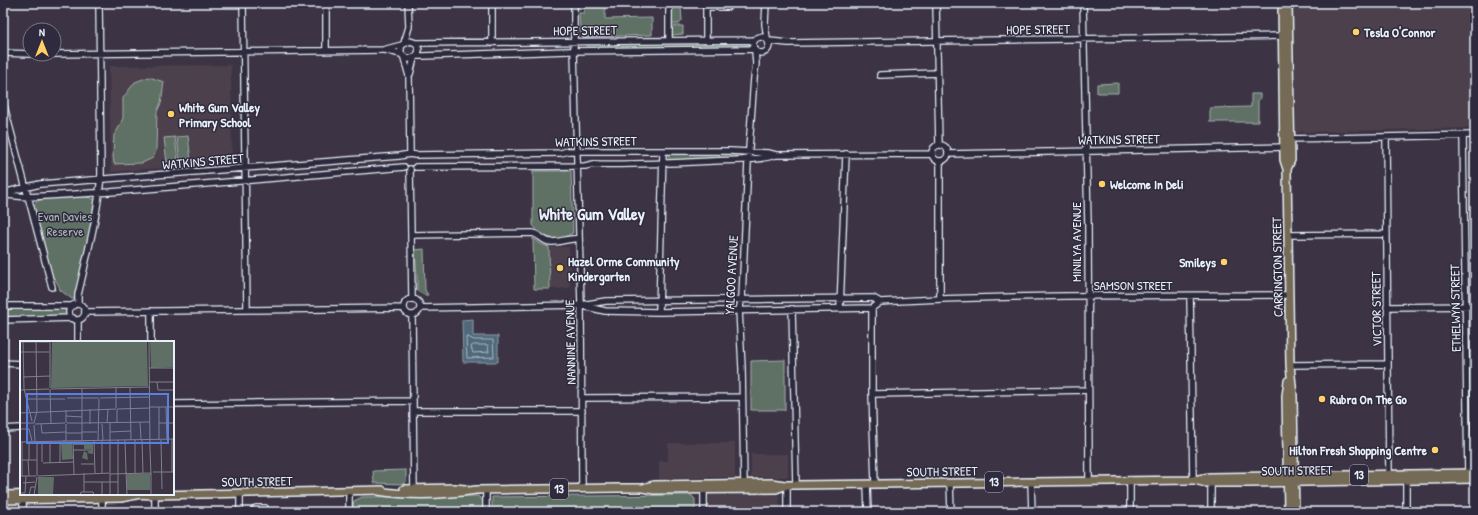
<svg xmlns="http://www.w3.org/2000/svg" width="1478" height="515" font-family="'Patrick Hand',sans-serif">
<rect width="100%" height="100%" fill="#3c3444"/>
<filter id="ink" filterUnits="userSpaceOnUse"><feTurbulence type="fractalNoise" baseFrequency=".025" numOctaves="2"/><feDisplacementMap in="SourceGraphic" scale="8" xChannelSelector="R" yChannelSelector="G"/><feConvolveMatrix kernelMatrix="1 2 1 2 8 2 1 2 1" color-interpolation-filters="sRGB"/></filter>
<g filter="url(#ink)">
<path fill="#4c3f4c" d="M1293,3H1475V128L1296,132Z
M231,65L232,162L111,172L109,66Z
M549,247H569L570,288L550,289Z
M668,443H735V477L659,479V461H668Z
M751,454H788V477H751Z
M777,494L779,496L780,512H708V495Z
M16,505V512H3V506Z"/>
<path fill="#5f6f65" stroke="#a4b0ae" d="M584,3H605V19L652,18V35L583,37L580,31L579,13H584Z
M673,6L681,7L682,21L679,24H673L672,23Z
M671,26H683V34L672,35Z
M716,42L747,43L748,45L726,49H587V44Z
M149,77L164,82L161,103L157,112L156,151L153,158L142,163L114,164L113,156L114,135L118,129L123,118V98L135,82Z
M1118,83V93H1097V84Z
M1251,94H1260V99L1258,100V122H1210V108L1251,107Z
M188,136L191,161L180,162L177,137Z
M175,137L178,162L167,163L164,138Z
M671,153L740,154L742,156L740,158L670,161L668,156Z
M533,171H571L573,233C558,241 543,241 533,225Z
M87,197L94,199L96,204L74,299H72L60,290C59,283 54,279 50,272L33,207L37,201L42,199Z
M533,238L541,244L549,247L550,289H534Z
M424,249L425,290L428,295H424L417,291V276L415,250Z
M69,308L67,311L69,317L3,318V309Z
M785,360V410H751V361Z
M406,470V482L403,484L374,483L373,471Z
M691,495L695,499V512H492V497Z
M478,496L483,501V512H352L354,501L362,497Z"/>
<path fill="#50687a" stroke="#8d9fac" d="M473,319V336H498V362H463L462,320Z"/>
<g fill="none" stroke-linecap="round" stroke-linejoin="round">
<path stroke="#abbac6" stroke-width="1" d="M468,337L474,340H493L494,357L467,358L466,338Z
M474,345H488L489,352L473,353L471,347Z"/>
<g stroke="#e8f1f8" stroke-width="8">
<path id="minor" d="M243,3L247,309
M326,3V50
M492,3V43
M574,3V51L581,305L582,488
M766,3L765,24L767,38
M936,3L939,145
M1083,3L1088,224L1089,481
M753 45a8 8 0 1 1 16 0a8 8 0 1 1-16 0Z
M669,40V10L671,3
M706,40V7H728V3
M769,41L788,43L1287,36
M404,43L409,27L408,3
M416,43L754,40
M385,50L401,54
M3,53L30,54
M54,54L383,50L402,45
M417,56L419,50L416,43L410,41L402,45C399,52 402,58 409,59L417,56H423L568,51L754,49
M404,58L409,76L410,154
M410,74L414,58
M880,75L937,73
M3,102L52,287
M1463,136L1468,477
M1386,137L1389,477
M1287,139L1475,135
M932 153a8 8 0 1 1 16 0a8 8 0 1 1-16 0Z
M948,154L1287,147
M940,162V299
M416,167L585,166L594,164C633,165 673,163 713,161C734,160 756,161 776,155L931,154
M410,169L412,299
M3,193L40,184L399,156L410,154L415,155L561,153L568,151H730L768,153L776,155
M6,195L28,197L110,192L404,167
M411,235L533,233C540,235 543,241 550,242C561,243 569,237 579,239
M1289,235L1387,234
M1190,296L1193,480
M404 307a8 8 0 1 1 16 0a8 8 0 1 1-16 0Z
M78,304V295C87,255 98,215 101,174L99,3
M69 312a8 8 0 1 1 16 0a8 8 0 1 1-16 0Z
M3,306H73
M583,306L605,311L659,312L872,308L880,302
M1387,307L1475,306
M420,308L581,305L606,301L873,298L880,302C1016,294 1153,296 1289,295
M840,308L846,154
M872,308V394L875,483
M792,309L796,485
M151,311V342
M85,312L404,308
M659,312L663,151
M412,315L414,493
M3,320L73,318
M78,320V342
M3,363L21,364
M1290,365L1388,364
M872,394L1088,390
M582,398L742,397
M173,404L413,401
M414,411H582
M3,429L21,428
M1406,477V512
M1130,480V512
M1211,480V512
M1031,482L1032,512
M950,483L951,512
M867,484L868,512
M787,485V512
M704,486V512
M744,487L742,368L739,310L742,298L748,162L754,78L756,64L755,51
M486,490V512
M349,491V512
M240,493V512
M102,494V512
M155,495V512
M23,512V497
M252,512L256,508H265"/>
</g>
<g stroke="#e8f1f8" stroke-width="10">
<path id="major" d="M1282,3L1284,160L1287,169
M1288,3L1291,160L1287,169L1290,365L1293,396L1295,512
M1288,381L1286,396L1288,512
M1195,480L1206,483H1251L1475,479
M646,487L654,485L771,483L785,485
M404,489L455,488L465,489
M378,491C409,496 444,495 476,490L619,488H642L654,490L776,489L787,485H796L1193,480L1210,477L1475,473
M131,494L155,495L382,490
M3,495L54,494
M3,500L121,498L136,495"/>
</g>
<use href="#minor" stroke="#2f2a3d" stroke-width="5.5"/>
<use href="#major" stroke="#756a55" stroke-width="7"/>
</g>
</g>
<g fill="#ffd166" stroke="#2f2a3d" stroke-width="1.5">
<circle cx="1356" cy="32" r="4"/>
<circle cx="171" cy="114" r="4"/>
<circle cx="1102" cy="184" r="4"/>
<circle cx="1224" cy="262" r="4"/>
<circle cx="560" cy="268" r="4"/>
<circle cx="1322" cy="399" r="4"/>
<circle cx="1435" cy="450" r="4"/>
</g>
<g text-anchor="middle" stroke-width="3" stroke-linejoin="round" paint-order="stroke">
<g fill="#2f2a3d" stroke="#b0b5c0" stroke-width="1">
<rect x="1350" y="465" width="18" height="20" rx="3"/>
<rect x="985" y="472" width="18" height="20" rx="3"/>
<rect x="550" y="479" width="18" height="20" rx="3"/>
</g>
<g font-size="12" font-weight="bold" fill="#e8f1f8">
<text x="1359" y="479">13</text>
<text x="994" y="486">13</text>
<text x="559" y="493">13</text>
</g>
<g font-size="13" fill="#e8f1f8" stroke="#2f2a3d">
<text transform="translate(1038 29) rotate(-1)" y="5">HOPE STREET</text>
<text transform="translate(585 30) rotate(-1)" y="5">HOPE STREET</text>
<text transform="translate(1119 139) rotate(-1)" y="5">WATKINS STREET</text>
<text transform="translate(596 141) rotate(-1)" y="5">WATKINS STREET</text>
<text transform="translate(203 161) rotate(-5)" y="5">WATKINS STREET</text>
<text transform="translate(1076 242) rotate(-90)" y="5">MINILYA AVENUE</text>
<text transform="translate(1277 267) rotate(-91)" y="5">CARRINGTON STREET</text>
<text transform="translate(731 275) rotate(-87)" y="5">YALGOO AVENUE</text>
<text x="1133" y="290">SAMSON STREET</text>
<text transform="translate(1455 308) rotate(-91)" y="5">ETHELWYN STREET</text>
<text transform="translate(1376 309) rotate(-91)" y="5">VICTOR STREET</text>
<text transform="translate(570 342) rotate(-91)" y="5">NANNINE AVENUE</text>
<text transform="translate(1297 470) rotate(-1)" y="5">SOUTH STREET</text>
<text transform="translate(942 471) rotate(-1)" y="5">SOUTH STREET</text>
<text transform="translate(257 481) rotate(-1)" y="5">SOUTH STREET</text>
</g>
<g font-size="13" font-weight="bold" fill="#e8f1f8" stroke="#2f2a3d" text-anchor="start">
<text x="1364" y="37">Tesla O'Connor</text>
<text x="179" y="112">White Gum Valley<tspan x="179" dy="15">Primary School</tspan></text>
<text x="1110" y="189">Welcome In Deli</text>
<text x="568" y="266">Hazel Orme Community<tspan x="568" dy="15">Kindergarten</tspan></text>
<text x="1216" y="267" text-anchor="end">Smileys</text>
<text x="1330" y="404">Rubra On The Go</text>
<text x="1427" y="455" text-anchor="end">Hilton Fresh Shopping Centre</text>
</g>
<g font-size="13" fill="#aab6b6" stroke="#2f2a3d">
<text x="65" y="221">Evan Davies<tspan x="65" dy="15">Reserve</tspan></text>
</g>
<g font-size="17" font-weight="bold" fill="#e8f1f8" stroke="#2f2a3d">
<text x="592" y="220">White Gum Valley</text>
</g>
</g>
<g transform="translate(20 341)">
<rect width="154" height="154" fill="#3c3444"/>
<path d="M32,0H127L128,45L31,47ZM130,0H154V26L131,27ZM52,100L53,118L42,119L41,101ZM54,100L73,101V113L67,112L68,119L62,117L64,110L67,112L71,108H64V104H54ZM107,133H130V149H107ZM18,136H34L33,154H16L18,153Z" fill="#5f6f65"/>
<path fill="none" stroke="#81808c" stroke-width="1" d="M3,0L4,48L12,80M30,0V47M129,0L130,108M0,1H29M0,11H29M129,27H154M3,36L30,35M129,41H154M137,41L138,49H154M62,47V100M96,47V67M110,47L111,99M30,48L31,83M31,48L129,46M0,49L29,48M47,57H79M80,57L130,56M6,58H45M129,66H154M139,66V99M146,66L147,99M97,68L130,67M97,68V81M46,69V82M0,72L96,68M46,75L62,76M120,81L121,98M0,82H14M14,82L17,70L16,0M47,82H62M62,82L130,81M87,82L88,68M90,82V99M139,82H154M15,83L45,82M21,83L22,92L46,91M46,83V100M70,83V68M82,83L83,99M14,84L15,100M0,88H9L12,100M62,91H77M90,91L111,90M46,92H62M152,98V131M74,99L75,132M82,99V132M90,99V131M98,99V154M105,99L106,132M115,99V132M122,99L123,132M141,99L142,148M22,100V121M30,100V122M40,100V122M43,100L154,98M53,100L54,133M78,100L79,58M0,101L45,100M2,101V135M9,101V119M130,108L131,134M53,109H70M2,119H17M8,119L9,135M23,122L54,121M61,123H74M106,131L107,154M133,131H154M64,132V151M90,133L131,132M0,135H16M17,135V101M18,135L91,132M64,141H98M82,141V154M3,142L15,141M0,152H5L6,135M9,154L11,146H15M14,154L17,136M60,154L61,151H73L74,154M90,154V133M131,154V133"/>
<path fill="#5a7fe2" fill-opacity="0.15" stroke="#5a7fe2" stroke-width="2" d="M7,53H148V102H7Z"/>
<rect width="154" height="154" fill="none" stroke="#e8f1f8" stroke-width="2"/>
</g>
<rect width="1478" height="515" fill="none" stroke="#2f2a3d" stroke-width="16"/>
<rect x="8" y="8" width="1462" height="499" fill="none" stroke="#e8f1f8" stroke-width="1.5" filter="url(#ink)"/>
<g transform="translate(42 42)"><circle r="19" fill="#2f2a3d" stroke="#797a88"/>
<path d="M0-3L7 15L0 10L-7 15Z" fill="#ffd166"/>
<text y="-6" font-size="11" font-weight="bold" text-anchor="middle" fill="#e8f1f8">N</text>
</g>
</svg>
